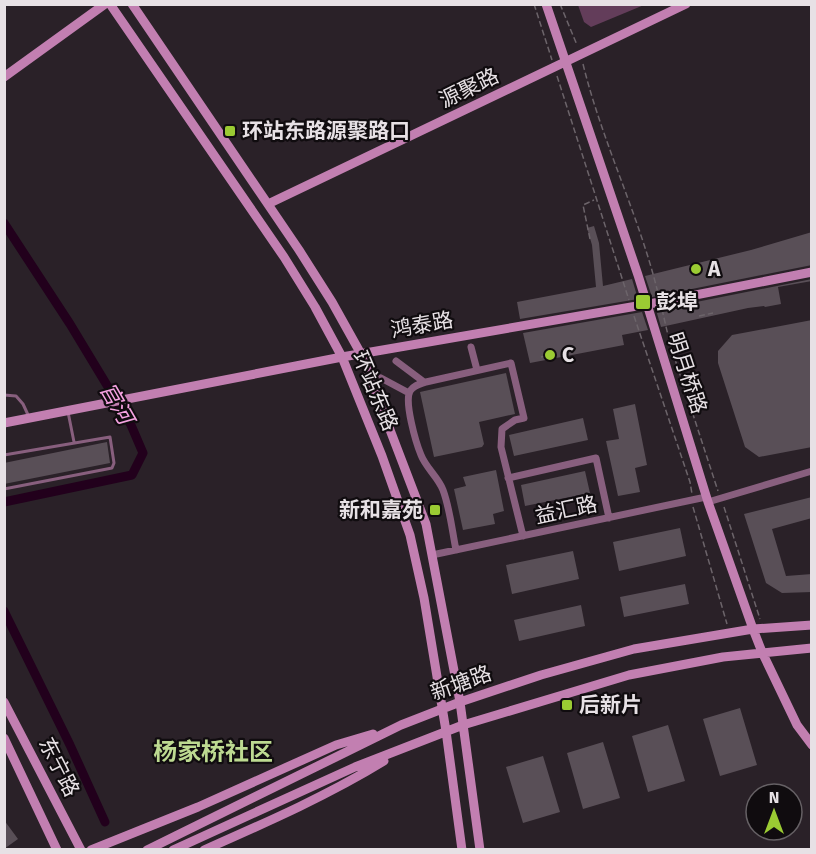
<svg xmlns="http://www.w3.org/2000/svg" width="816" height="854" font-family="'Fira Sans','Noto Sans SC',sans-serif">
<rect width="100%" height="100%" fill="#2a2128"/>
<path fill="#633d5a" d="M578,5H644L591,27L584,22Z"/>
<g fill="none" stroke-linecap="round" stroke-linejoin="round">
<path stroke="#22001c" stroke-width="9" d="M4,223L70,324L131,425L143,453L132,475L4,502
M4,611L70,745L105,822"/>
</g>
<path fill="#594f57" d="M594,226L599,243L603,286L632,279L638,299L520,319L517,302L596,287L592,245L587,228Z
M812,232V265L652,297L645,276L751,250Z
M812,279V281L778,287L781,304L765,307L764,306L748,308L661,327L656,310Z
M642,312L648,330L622,335L624,345L530,363L523,333Z
M812,320V447L759,457L745,447L718,363V351L732,335Z
M506,373L515,414L479,422L484,444L482,447L434,457L420,392Z
M635,404L647,465L635,468L640,492L618,496L606,441L619,439L613,409Z
M583,418L588,440L514,456L509,435Z
M107,442L110,463L4,484V463Z
M496,470L504,511L493,514L495,524L463,530L454,489L466,486L463,477Z
M585,471L590,493L525,506L521,485Z
M812,497V518L772,529L786,576L812,574V592L782,593L766,583L744,514Z
M680,528L686,556L619,571L613,542Z
M573,551L579,579L512,594L506,565Z
M685,584L689,604L624,617L620,597Z
M581,605L585,626L519,641L514,620Z
M740,708L757,765L720,776L703,719Z
M668,725L685,781L648,792L632,736Z
M603,742L620,798L583,809L567,753Z
M543,756L560,812L523,823L506,767Z
M4,820L18,839L4,849Z"/>
<g fill="none" stroke-linecap="round" stroke-linejoin="round">
<path stroke="#6c646a" stroke-width="1.5" stroke-dasharray="6 3" stroke-linecap="butt" d="M534,4L552,60
M560,4L577,45
M583,64C602,142 639,215 658,293
M557,76L629,300
M590,239L583,205L594,200
M662,309L670,344L718,491
M634,316L690,482L692,494
M699,316L713,313
M541,357L556,354
M693,507L727,624
M724,507L760,619"/>
<path stroke="#885f7e" stroke-width="3" d="M4,395L16,396L23,404L29,417
M68,412L74,442
M4,455L110,437L114,463L112,468L4,489"/>
<path stroke="#885f7e" stroke-width="7" d="M471,347L477,370
M396,361L424,382
M381,378L409,393
M508,478L596,458L609,518
M708,502L812,471
M456,550C452,530 450,509 443,490C438,477 426,468 421,455C416,443 404,402 410,391C414,385 420,384 426,382L511,363L524,418L515,420L502,429L501,447L523,536
M432,555L706,497"/>
<path stroke="#c27fb1" stroke-width="9" d="M110,4L284,257L315,307L342,357L382,456L410,535L424,598L446,731L462,850
M132,4L299,250L332,302L361,354L426,524L460,702L480,850
M546,4L638,275L708,502L753,629L762,652L797,725L812,745
M4,77L105,4
M268,204L686,4
M4,423L342,357L660,302L812,272
M4,702L81,850
M4,738L57,850
M91,850L198,807L336,745L373,734
M147,850L401,725L460,702L541,675L634,649L753,629L812,625
M173,850L355,767L463,725L629,675L723,657L812,648
M204,850C265,823 327,796 384,761"/>
</g>
<g fill="#9bcb33" stroke="#100c0f" stroke-width="2">
<rect x="224" y="125" width="12" height="12" rx="3"/>
<circle cx="696" cy="269" r="6"/>
<rect x="635" y="294" width="16" height="16" rx="3"/>
<circle cx="550" cy="355" r="6"/>
<rect x="429" y="504" width="12" height="12" rx="3"/>
<rect x="561" y="699" width="12" height="12" rx="3"/>
</g>
<g text-anchor="middle" stroke-width="4.5" stroke-linejoin="round" paint-order="stroke">
<g font-size="21" fill="#e7e1e5" stroke="#100c0f">
<text transform="translate(469 88) rotate(-26)" y="7">源聚路</text>
<text transform="translate(422 325) rotate(-10)" y="7">鸿泰路</text>
<text transform="translate(687 373) rotate(72)" y="7">明月桥路</text>
<text transform="translate(375 391) rotate(67)" y="7">环站东路</text>
<text transform="translate(566 510) rotate(-12)" y="7">益汇路</text>
<text transform="translate(461 683) rotate(-20)" y="7">新塘路</text>
<text transform="translate(59 767) rotate(63)" y="7">东宁路</text>
</g>
<g font-size="21" font-weight="bold" fill="#e7e1e5" stroke="#100c0f" text-anchor="start">
<text x="242" y="138">环站东路源聚路口</text>
<text x="708" y="276">A</text>
<text x="656" y="309">彭埠</text>
<text x="562" y="362">C</text>
<text x="423" y="517" text-anchor="end">新和嘉苑</text>
<text x="579" y="712">后新片</text>
</g>
<g font-size="22" font-style="italic" fill="#f5a2e1" stroke="#100c0f">
<text transform="translate(117 403) rotate(60)" y="8">官河</text>
</g>
<g font-size="24" font-weight="bold" fill="#bdda91" stroke="#100c0f">
<text x="213" y="760">杨家桥社区</text>
</g>
</g>
<rect width="816" height="854" fill="none" stroke="#e7e1e5" stroke-width="12"/>
<g transform="translate(774 812)"><circle r="28" fill="#100c0f" stroke="#666165" stroke-width="1.5"/>
<path d="M0-4.5L10 22L0 15L-10 22Z" fill="#9bcb33"/>
<text y="-9" font-size="16" font-weight="bold" text-anchor="middle" fill="#e7e1e5">N</text>
</g>
</svg>
